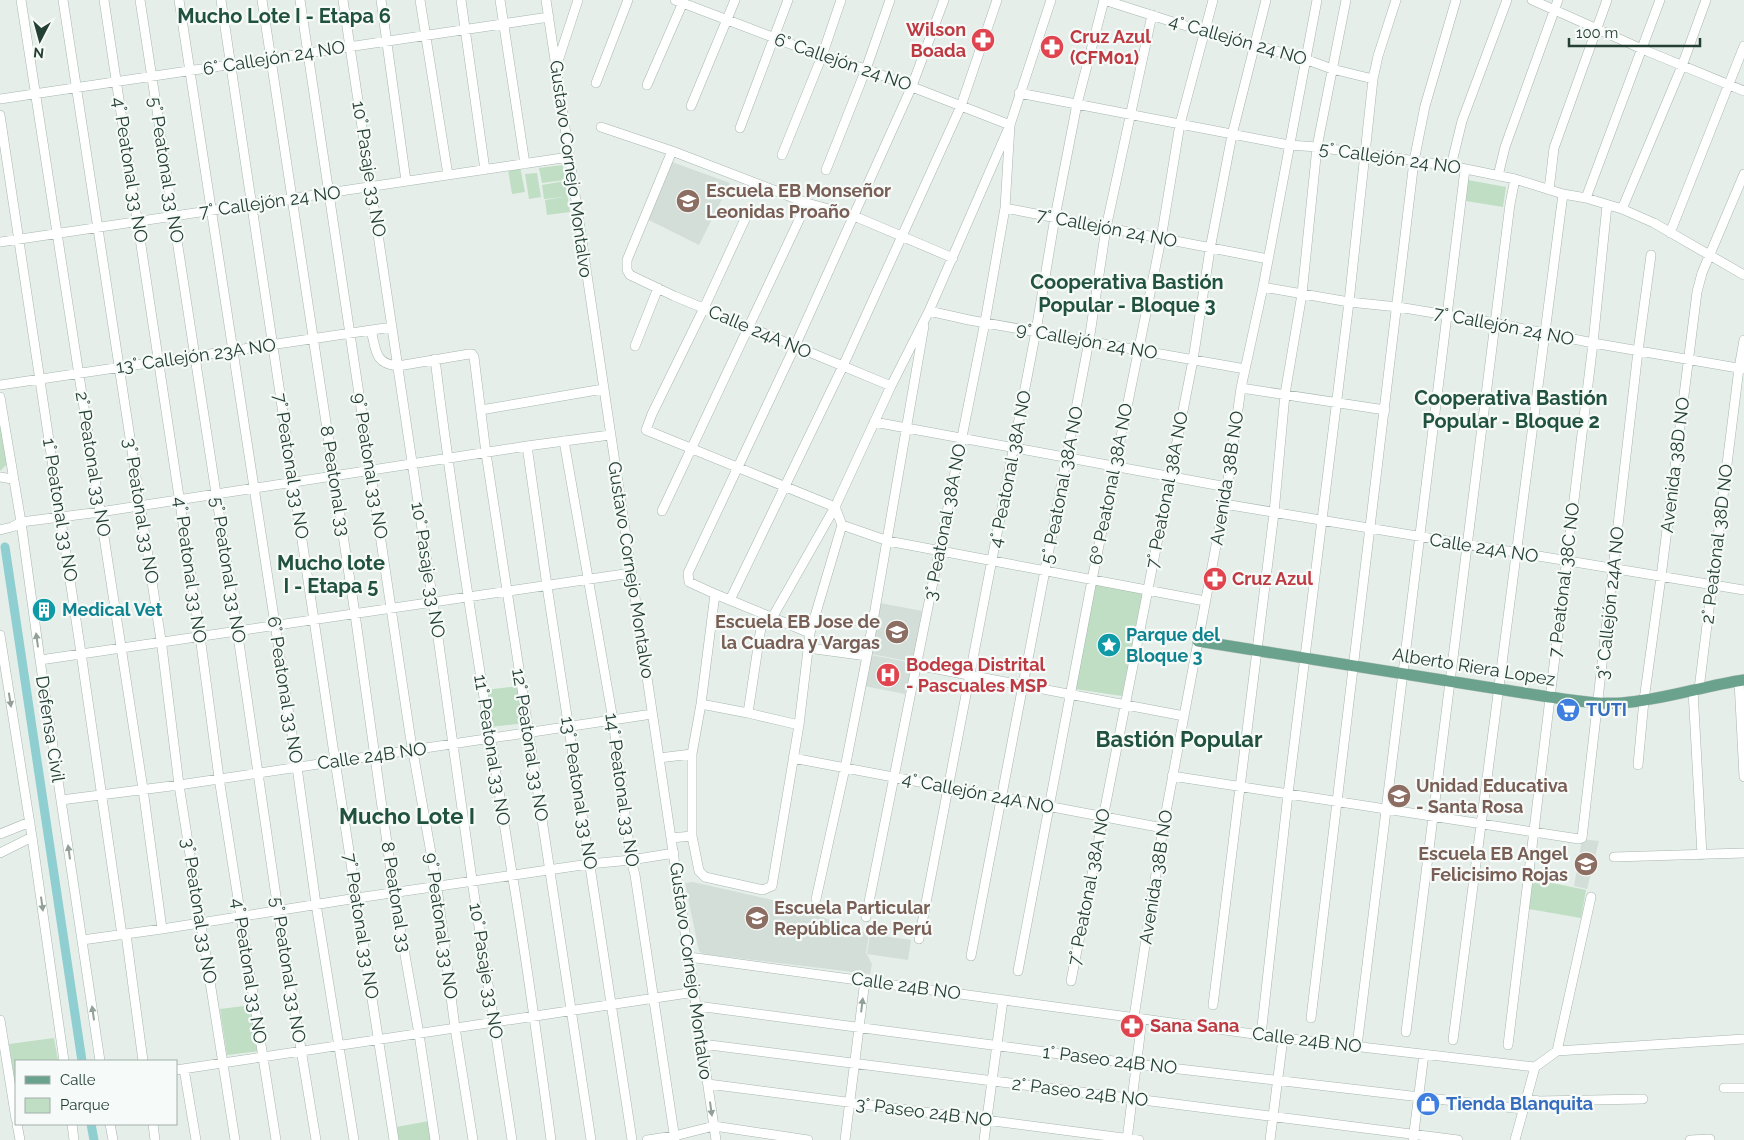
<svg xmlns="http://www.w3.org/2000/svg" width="1744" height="1140" font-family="Raleway,sans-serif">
<rect width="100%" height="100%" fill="#e5eee9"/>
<path fill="#d3ded8" d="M672,162L730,183L699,245L647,219Z
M880,603L922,611L913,662L871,654Z
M871,655L913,663L905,694L864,686Z
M1392,784L1408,786L1405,807L1389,805Z
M1582,839L1599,841L1587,889L1574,886Z
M693,882L777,901L869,934L866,953L872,964L870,974L703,954L699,951L685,883Z
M870,934L911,940L908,960L867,954Z"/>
<path fill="#bfdec4" d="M563,165L565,180L542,183L539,168Z
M520,167L525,192L512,194L508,169Z
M537,173L541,197L529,199L525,174Z
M1468,180L1506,187L1503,207L1466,201Z
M565,181L570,212L547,215L545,200L564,197L544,199L542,185Z
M0,417L7,464L0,471Z
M1095,584L1143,593L1122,696L1075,689Z
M519,686L525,723L490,727L485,690Z
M1533,879L1586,890L1581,918L1529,909Z
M252,1005L259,1051L227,1055L220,1009Z
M54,1038L58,1061H16V1084H15L9,1044Z
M429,1121L432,1140H398L396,1127Z"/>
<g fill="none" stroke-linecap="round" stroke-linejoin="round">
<path stroke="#8fced1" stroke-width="9" d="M5,547L82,1061
M91,1124L94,1140"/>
<g stroke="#a7b6af" stroke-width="10">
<path id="minor" d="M21,0L143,789L162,929
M63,0L162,647L179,785L235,1140
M104,0L200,636L219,778L276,1140
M140,0L238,636L278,910L316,1140
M179,0L297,767L316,904L354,1140
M221,0L336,767L394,1140
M262,0L355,614L394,893L419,1034L435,1140
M300,0L410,735L437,887L455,1028L473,1140
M343,0L434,609L473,887L512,1140
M381,0L406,181
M420,0L448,175
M461,0L485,170
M500,0L525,164
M546,0L716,1140
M675,0L822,56L866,69L1010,125
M1104,0L1176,23L1305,59L1332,69L1373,79
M1532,0L1642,49L1744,91
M557,64L578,0
M596,83L628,0
M647,85L684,0
M1019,93L1289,145L1317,147L1451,166L1515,179L1563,194L1586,198L1622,209L1654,223L1744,275
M0,99L549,17
M691,106L735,0
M0,115L81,653L122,935
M601,127L672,151L807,203L854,216L953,258
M740,128L788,0
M672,151L627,260V270L630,275L674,296L891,386
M782,155L822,56L841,0
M1451,166L1462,121L1507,0
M826,170L866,69L890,0
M1498,176L1505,147L1558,0
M1549,190L1554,148L1607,0
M1586,198L1660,0
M1005,208L1268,259
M1622,209L1682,66L1706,0
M746,217L704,308L652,414L646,430L835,507
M1670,233L1744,46
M0,242L569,157
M1263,287L1349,302L1398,307L1495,323L1593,343L1744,369
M929,311L969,320L1245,369
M371,330C376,349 374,364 398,366L469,354H472L474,357L486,453L591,1140
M635,346L658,288
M435,359C456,531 485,702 512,873C527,962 539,1051 551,1140
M0,385L392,327
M1241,388L1385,410
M0,397L21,522L40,660L100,1061
M481,410L603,389
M874,422L1227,487
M564,441L613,720L631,860L635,875L675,1140
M527,446L547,586L632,1140
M0,477L12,479
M1224,504L1744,590
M662,511L807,203
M842,525L888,541L1205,601
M0,530L12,527L21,522L100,512L527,446L610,435
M715,594L689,582L688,573L795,346L912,86L944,0
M730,600L843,366L961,106L997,0
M772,618L835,507L891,386L929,311L1010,125L1051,0
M810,633L715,594L701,704L692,754V836L699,871L705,877L763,890L772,886L799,725L810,633L842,525L835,507
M0,635L32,837L64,1061
M808,648L867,656
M40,660L631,573
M916,665L1184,716
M1739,681L1744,777
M1699,689L1739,368L1744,340
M1693,690L1702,855
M701,704L748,713L799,725
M748,713L763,614
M659,758L692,754
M793,758L1163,828
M1638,765L1644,700L1661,577L1697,292L1702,273L1744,174
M1172,776L1579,839L1582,838L1638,351L1651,255
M61,800L179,785L652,714
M0,834L30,822
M671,838L692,836
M0,853L32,837
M1614,857L1744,853
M816,899L845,768L867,656L924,326
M866,917L985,322L1005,208L1010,125
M126,934L143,1061
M919,939L1036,331L1055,217L1077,104L1104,0
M82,940L162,929L357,898L589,864L631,860L674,853
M971,956L1089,341L1106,228L1152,15
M689,957L1283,1038L1535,1067L1557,1051L1744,1039
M1018,971L1092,580L1161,239L1180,124L1213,0
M1071,981L1193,360L1210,249L1232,135L1266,0
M1213,1005L1274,513L1285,394L1302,294L1317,147L1346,0
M697,1006L1136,1064L1523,1109
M1134,1017L1163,828L1227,487L1241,388L1263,287L1317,0
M1311,1018L1414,161L1425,106L1456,0
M0,1020L16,1119
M1406,1032L1510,204L1515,179
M1261,1035L1288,794L1349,302L1373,79L1378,56L1396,0
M1453,1040L1563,194
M702,1044L1458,1140
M1508,1045L1593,343L1607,205
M1357,1046L1465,169
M1557,1051L1591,897
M184,1069L196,1140
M176,1070L695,992
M708,1084L1139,1140
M1724,1088H1744
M1526,1099L1539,1101L1643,1099
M17,1124L20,1140
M72,1124L74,1140
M110,1124L113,1140
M153,1124L155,1140
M647,1140L674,1136L714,1126L808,1140
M845,1140L865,980
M984,1140L1003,1000
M1127,1140L1142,1019
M1270,1140L1283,1038
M1413,1140L1424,1054
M1515,1140L1535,1067
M1690,1140L1710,1139"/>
</g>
<g stroke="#c2cac6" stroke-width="12">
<path id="major" d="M1198,641L1549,697C1573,700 1598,705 1622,703C1663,700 1703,686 1744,680"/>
</g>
<use href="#minor" stroke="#fff" stroke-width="9"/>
<use href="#major" stroke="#6ba28e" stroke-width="11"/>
</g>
<defs><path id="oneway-solid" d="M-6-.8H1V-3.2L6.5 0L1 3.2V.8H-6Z" transform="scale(1.25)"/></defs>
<g fill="#92a09a">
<use href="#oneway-solid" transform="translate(37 640) rotate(-98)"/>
<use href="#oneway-solid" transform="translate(10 700) rotate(81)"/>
<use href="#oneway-solid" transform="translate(69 852) rotate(-98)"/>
<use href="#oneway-solid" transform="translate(42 904) rotate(82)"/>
<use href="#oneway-solid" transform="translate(862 1005) rotate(-83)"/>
<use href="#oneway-solid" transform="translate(93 1013) rotate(-98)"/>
<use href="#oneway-solid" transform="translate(711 1109) rotate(82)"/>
</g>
<defs>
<g id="pharmacy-disc" transform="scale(1.25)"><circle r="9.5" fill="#e0444e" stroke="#f6faf8"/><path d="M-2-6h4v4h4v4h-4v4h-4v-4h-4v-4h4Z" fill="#fff"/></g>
<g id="school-disc" transform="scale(1.25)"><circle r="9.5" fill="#8d6e63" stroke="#f6faf8"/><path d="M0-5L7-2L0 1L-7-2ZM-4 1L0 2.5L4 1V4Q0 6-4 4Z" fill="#fff"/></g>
<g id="building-disc" transform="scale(1.25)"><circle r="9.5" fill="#0f9aa8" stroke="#f6faf8"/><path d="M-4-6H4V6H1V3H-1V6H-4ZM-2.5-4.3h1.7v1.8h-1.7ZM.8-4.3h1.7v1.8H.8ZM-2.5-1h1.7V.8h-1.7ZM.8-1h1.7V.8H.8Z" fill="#fff"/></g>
<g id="sight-disc" transform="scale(1.25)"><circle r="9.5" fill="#0f9aa8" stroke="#f6faf8"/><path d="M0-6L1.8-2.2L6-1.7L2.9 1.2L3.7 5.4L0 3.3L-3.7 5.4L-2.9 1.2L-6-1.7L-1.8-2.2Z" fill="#fff"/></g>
<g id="hospital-disc" transform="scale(1.25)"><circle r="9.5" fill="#e0444e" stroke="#f6faf8"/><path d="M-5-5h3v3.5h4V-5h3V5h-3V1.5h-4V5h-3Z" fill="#fff"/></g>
<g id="supermarket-disc" transform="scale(1.25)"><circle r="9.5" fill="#3f7fe0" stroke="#f6faf8"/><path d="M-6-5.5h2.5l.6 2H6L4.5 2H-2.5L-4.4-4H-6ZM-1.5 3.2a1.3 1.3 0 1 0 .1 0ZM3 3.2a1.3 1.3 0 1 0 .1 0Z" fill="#fff"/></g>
<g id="shop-disc" transform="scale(1.25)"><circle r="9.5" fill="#3f7fe0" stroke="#f6faf8"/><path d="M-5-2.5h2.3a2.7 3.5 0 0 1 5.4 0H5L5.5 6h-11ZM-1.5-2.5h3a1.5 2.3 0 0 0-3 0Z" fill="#fff"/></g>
</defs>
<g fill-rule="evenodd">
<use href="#pharmacy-disc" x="983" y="40"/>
<use href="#pharmacy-disc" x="1052" y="47"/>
<use href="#school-disc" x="688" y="201"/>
<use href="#pharmacy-disc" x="1215" y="579"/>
<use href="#building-disc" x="44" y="610"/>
<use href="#school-disc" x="897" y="632"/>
<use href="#sight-disc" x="1109" y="645"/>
<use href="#hospital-disc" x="888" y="675"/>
<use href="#supermarket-disc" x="1568" y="710"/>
<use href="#school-disc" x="1399" y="796"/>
<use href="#school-disc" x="1586" y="864"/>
<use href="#school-disc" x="757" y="918"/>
<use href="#pharmacy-disc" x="1132" y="1026"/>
<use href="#shop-disc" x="1428" y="1104"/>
</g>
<g text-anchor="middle" stroke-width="4.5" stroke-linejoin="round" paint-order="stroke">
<g font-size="18" font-weight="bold" fill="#be3a42" stroke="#f6faf8" text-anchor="start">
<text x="966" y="36" text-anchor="end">Wilson<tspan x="966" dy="21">Boada</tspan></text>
<text x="1070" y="43">Cruz Azul<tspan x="1070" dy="21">(CFM01)</tspan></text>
<text x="1232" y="585">Cruz Azul</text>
<text x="906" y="671">Bodega Distrital<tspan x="906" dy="21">- Pascuales MSP</tspan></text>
<text x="1150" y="1032">Sana Sana</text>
</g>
<g font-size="18" fill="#244035" stroke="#f6faf8">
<text transform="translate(1238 40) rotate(16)" y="6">4° Callejón 24 NO</text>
<text transform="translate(274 58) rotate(-9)" y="6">6° Callejón 24 NO</text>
<text transform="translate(843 62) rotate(19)" y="6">6° Callejón 24 NO</text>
<text transform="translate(1390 158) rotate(8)" y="6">5° Callejón 24 NO</text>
<text transform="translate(369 169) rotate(81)" y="6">10° Pasaje 33 NO</text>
<text transform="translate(571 169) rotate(82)" y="6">Gustavo Cornejo Montalvo</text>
<text transform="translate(130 170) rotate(81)" y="6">4° Peatonal 33 NO</text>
<text transform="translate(166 170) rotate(81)" y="6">5° Peatonal 33 NO</text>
<text transform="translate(270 202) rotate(-8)" y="6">7° Callejón 24 NO</text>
<text transform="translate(1107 228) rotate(11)" y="6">7° Callejón 24 NO</text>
<text transform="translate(1504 326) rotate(11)" y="6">7° Callejón 24 NO</text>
<text transform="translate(760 332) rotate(23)" y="6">Calle 24A NO</text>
<text transform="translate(1087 341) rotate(10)" y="6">9° Callejón 24 NO</text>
<text transform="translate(196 356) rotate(-8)" y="6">13° Callejón 23A NO</text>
<text transform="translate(93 464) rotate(81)" y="6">2° Peatonal 33 NO</text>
<text transform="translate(1675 465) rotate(-83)" y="6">Avenida 38D NO</text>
<text transform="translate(291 466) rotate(81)" y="6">7° Peatonal 33 NO</text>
<text transform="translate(370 466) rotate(81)" y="6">9° Peatonal 33 NO</text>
<text transform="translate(1010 469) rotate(-79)" y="6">4° Peatonal 38A NO</text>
<text transform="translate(1227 478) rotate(-81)" y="6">Avenida 38B NO</text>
<text transform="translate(335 481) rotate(81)" y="6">8 Peatonal 33</text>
<text transform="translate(1111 484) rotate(-79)" y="6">6º Peatonal 38A NO</text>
<text transform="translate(1062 485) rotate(-79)" y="6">5° Peatonal 38A NO</text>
<text transform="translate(1167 490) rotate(-79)" y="6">7° Peatonal 38A NO</text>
<text transform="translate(60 510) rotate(81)" y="6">1° Peatonal 33 NO</text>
<text transform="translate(141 511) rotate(81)" y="6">3° Peatonal 33 NO</text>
<text transform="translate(945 522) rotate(-79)" y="6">3° Peatonal 38A NO</text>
<text transform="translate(1717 544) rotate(-83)" y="6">2° Peatonal 38D NO</text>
<text transform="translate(1484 548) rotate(9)" y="6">Calle 24A NO</text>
<text transform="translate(190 570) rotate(82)" y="6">4° Peatonal 33 NO</text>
<text transform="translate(228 570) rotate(81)" y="6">5° Peatonal 33 NO</text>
<text transform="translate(428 570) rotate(81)" y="6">10° Pasaje 33 NO</text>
<text transform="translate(631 570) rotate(81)" y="6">Gustavo Cornejo Montalvo</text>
<text transform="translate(1564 580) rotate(-83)" y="6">7 Peatonal 38C NO</text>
<text transform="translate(1610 603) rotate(-84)" y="6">3° Callejón 24A NO</text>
<text transform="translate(1474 667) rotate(9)" y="6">Alberto Riera Lopez</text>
<text transform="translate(285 690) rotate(81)" y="6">6° Peatonal 33 NO</text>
<text transform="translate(50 729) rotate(81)" y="6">Defensa Civil</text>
<text transform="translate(530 745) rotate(81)" y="6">12° Peatonal 33 NO</text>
<text transform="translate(492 750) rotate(81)" y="6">11° Peatonal 33 NO</text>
<text transform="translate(372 756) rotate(-8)" y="6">Calle 24B NO</text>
<text transform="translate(622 790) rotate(82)" y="6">14° Peatonal 33 NO</text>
<text transform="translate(579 793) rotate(81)" y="6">13° Peatonal 33 NO</text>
<text transform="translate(978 793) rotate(11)" y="6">4° Callejón 24A NO</text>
<text transform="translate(1156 877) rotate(-81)" y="6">Avenida 38B NO</text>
<text transform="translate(1089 887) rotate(-79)" y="6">7° Peatonal 38A NO</text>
<text transform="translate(396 897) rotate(81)" y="6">8 Peatonal 33</text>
<text transform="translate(199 911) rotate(81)" y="6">3° Peatonal 33 NO</text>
<text transform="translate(361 926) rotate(81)" y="6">7° Peatonal 33 NO</text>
<text transform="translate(441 926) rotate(82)" y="6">9° Peatonal 33 NO</text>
<text transform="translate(288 970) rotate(81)" y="6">5° Peatonal 33 NO</text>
<text transform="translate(249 971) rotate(81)" y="6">4° Peatonal 33 NO</text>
<text transform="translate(486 971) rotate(81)" y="6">10° Pasaje 33 NO</text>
<text transform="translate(691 971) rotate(82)" y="6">Gustavo Cornejo Montalvo</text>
<text transform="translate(906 986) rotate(8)" y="6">Calle 24B NO</text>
<text transform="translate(1307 1040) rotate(7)" y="6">Calle 24B NO</text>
<text transform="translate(1110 1060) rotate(7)" y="6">1° Paseo 24B NO</text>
<text transform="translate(1080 1092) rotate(7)" y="6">2° Paseo 24B NO</text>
<text transform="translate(924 1112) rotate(7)" y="6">3° Paseo 24B NO</text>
</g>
<g font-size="18" font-weight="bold" fill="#785e54" stroke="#f6faf8" text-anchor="start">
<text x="706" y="197">Escuela EB Monseñor<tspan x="706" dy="21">Leonidas Proaño</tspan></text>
<text x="880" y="628" text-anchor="end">Escuela EB Jose de<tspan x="880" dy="21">la Cuadra y Vargas</tspan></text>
<text x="1416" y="792">Unidad Educativa<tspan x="1416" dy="21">- Santa Rosa</tspan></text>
<text x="1568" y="860" text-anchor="end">Escuela EB Angel<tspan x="1568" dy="21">Felicisimo Rojas</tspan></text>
<text x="774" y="914">Escuela Particular<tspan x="774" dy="21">República de Perú</tspan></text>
</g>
<g font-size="18" font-weight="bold" fill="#0d838f" stroke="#f6faf8" text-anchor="start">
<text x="62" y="616">Medical Vet</text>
<text x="1126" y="641">Parque del<tspan x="1126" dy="21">Bloque 3</tspan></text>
</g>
<g font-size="18" font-weight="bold" fill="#366cbe" stroke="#f6faf8" text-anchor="start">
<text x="1586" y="716">TUTI</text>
<text x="1446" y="1110">Tienda Blanquita</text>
</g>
<g font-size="20" font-weight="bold" fill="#215240" stroke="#f6faf8">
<text x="284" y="23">Mucho Lote I - Etapa 6</text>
<text x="1127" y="289">Cooperativa Bastión<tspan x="1127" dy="23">Popular - Bloque 3</tspan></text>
<text x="1511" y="405">Cooperativa Bastión<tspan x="1511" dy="23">Popular - Bloque 2</tspan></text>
<text x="331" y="570">Mucho lote<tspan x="331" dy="23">I - Etapa 5</tspan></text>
</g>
<g font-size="22" font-weight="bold" fill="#215240" stroke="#f6faf8">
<text x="1179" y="747">Bastión Popular</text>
<text x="407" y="824">Mucho Lote I</text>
</g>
</g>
<rect x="15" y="1060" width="162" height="65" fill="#f6faf8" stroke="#a2b0aa"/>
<rect x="25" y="1076" width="25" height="8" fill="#6ba28e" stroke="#a2b0aa"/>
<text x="60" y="1085" font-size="15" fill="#244035">Calle</text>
<rect x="25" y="1098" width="25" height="15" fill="#bfdec4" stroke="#a2b0aa"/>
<text x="60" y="1110" font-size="15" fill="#244035">Parque</text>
<g transform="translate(40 40) rotate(186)" stroke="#f6faf8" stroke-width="4" paint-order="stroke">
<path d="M0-4L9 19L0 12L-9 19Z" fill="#244035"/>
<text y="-8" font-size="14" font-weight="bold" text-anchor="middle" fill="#244035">N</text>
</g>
<path d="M1569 38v8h131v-8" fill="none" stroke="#244035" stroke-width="2.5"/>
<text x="1576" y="38" font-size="15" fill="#244035" stroke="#f6faf8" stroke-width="4" paint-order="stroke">100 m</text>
</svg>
